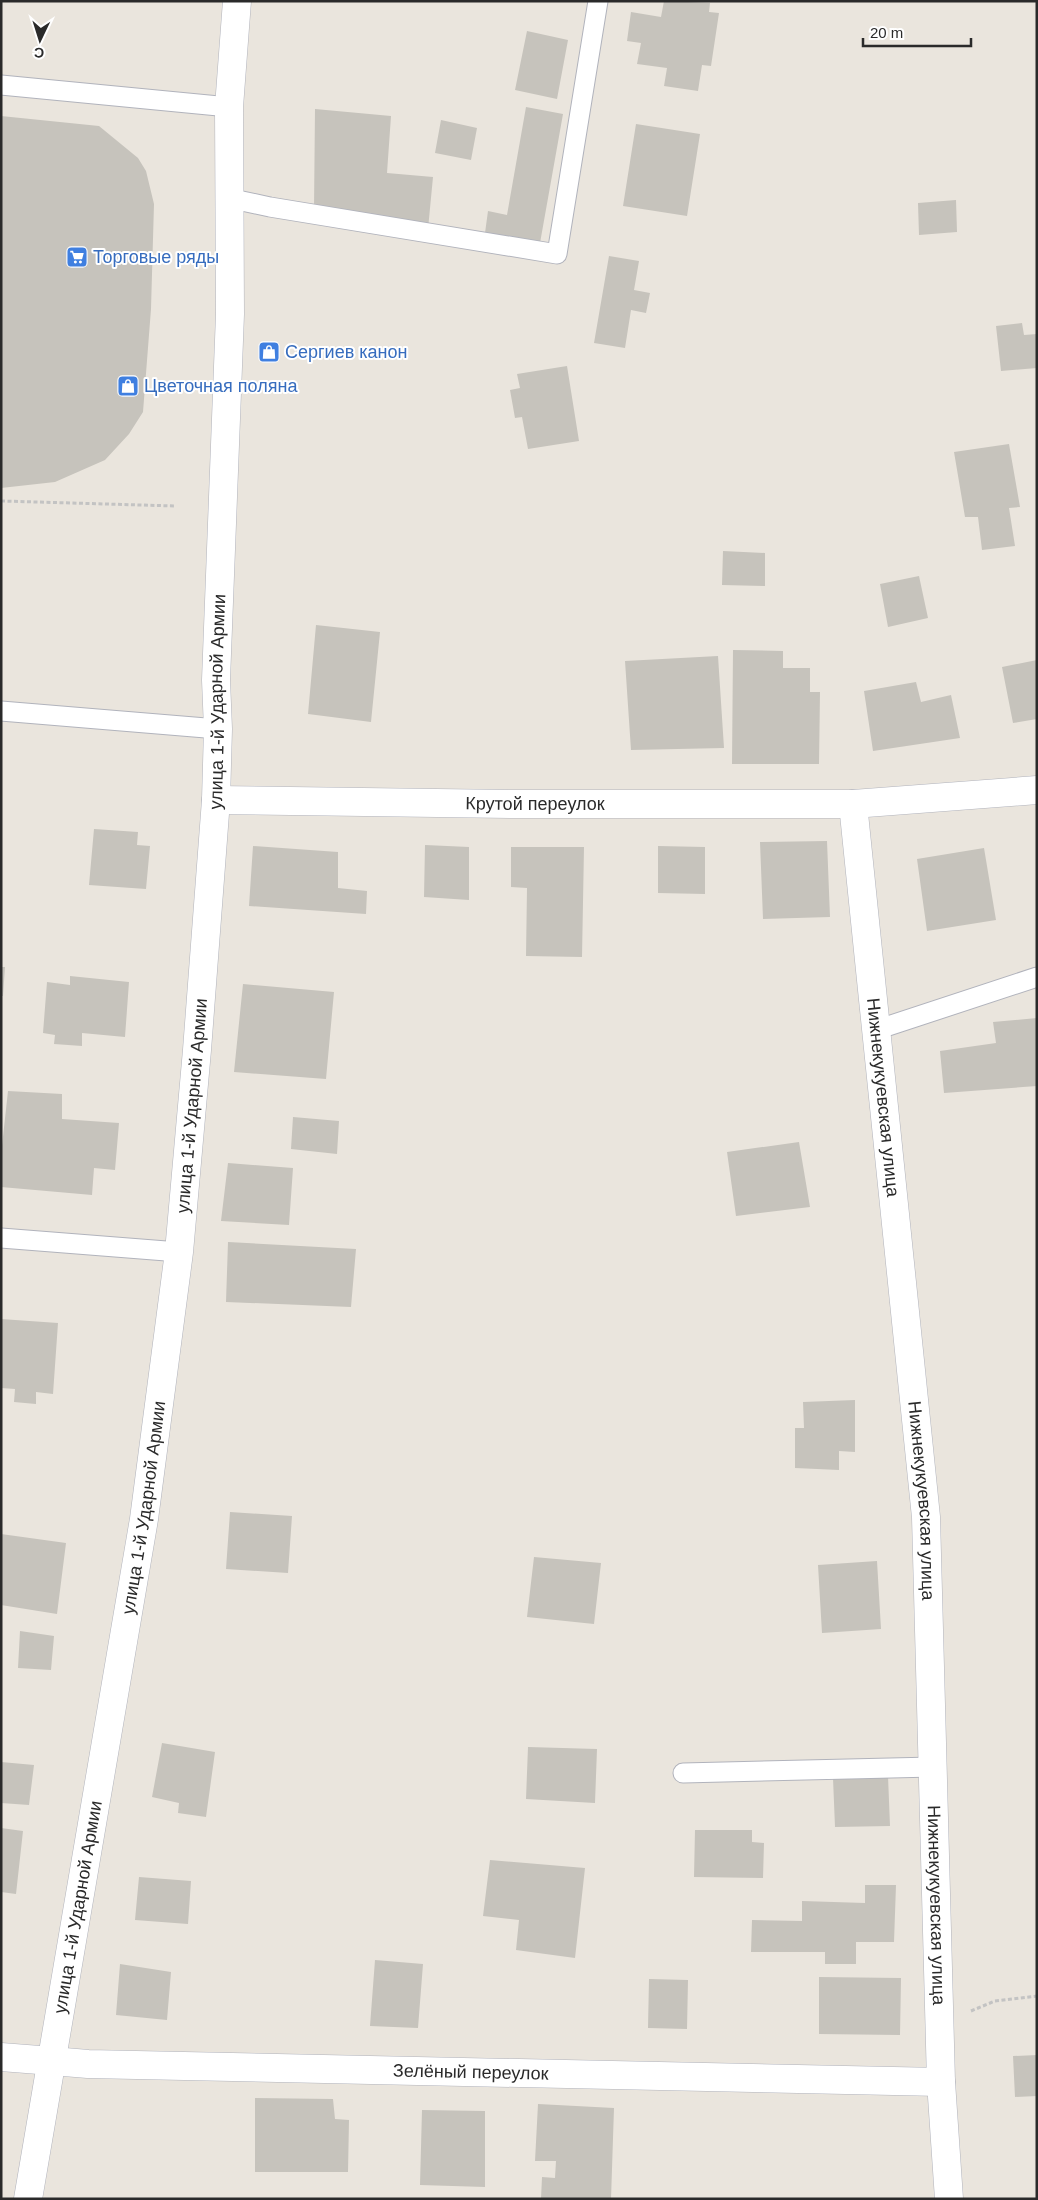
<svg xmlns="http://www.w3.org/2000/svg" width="1038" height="2200" font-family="Helvetica,sans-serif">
<rect width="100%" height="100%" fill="#eae5dd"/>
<path fill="#c6c3bc" d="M664,1L710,3L709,12L719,13L711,66L702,65L698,91L664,86L667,68L637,64L641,43L627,41L631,12L661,17Z
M527,31L568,40L557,99L515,90Z
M526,107L563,114L540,243L485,233L488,211L507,215Z
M315,109L391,116L387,173L433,177L428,229L314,209Z
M1,116L99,126L138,158L146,171L154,204L151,309L143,412L129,434L105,460L55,482L1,488Z
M441,120L477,128L471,160L435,153Z
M636,124L700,134L687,216L623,206Z
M956,200L957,232L919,235L918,203Z
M609,256L639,261L634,290L650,293L646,313L631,310L625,348L594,343Z
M1022,323L1024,335L1037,334V368L1001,371L996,326Z
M567,366L579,441L528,449L522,417L515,418L510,390L520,388L517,374Z
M1009,444L1020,507L1009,508L1015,546L982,550L978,517H965L954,452Z
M723,551L765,553V586L722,585Z
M919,576L928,618L888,627L880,584Z
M316,625L380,632L371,722L308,714Z
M733,650L783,651V668H810V692H820L819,764H732Z
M718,656L724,748L631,750L625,661Z
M1037,660V719L1013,723L1002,667Z
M916,682L921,702L951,695L960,738L873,751L864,691Z
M94,829L138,832L137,845L150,846L146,889L89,885Z
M827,841L830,917L763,919L760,842Z
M425,845L469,847V900L424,897Z
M253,846L338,852V888L367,891L366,914L249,906Z
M658,846L705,847V894L658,893Z
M511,847H584L582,957L526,956L527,888L511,887Z
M984,848L996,920L927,931L917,859Z
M1,967H5L3,996H1Z
M70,976L129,982L125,1037L82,1033V1046L54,1044L55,1035L43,1033L47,982L70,985Z
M243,984L334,992L326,1079L234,1072Z
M1037,1018V1086L944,1093L940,1051L996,1043L993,1022Z
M8,1091L62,1094V1119L119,1123L115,1170L94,1168L92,1195L1,1187V1155Z
M293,1117L339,1121L337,1154L291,1149Z
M799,1142L810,1207L736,1216L727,1152Z
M228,1163L293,1168L289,1225L221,1221Z
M228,1242L356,1249L351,1307L226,1302Z
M1,1319L58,1323L53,1394L36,1392V1404L14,1402L15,1389L1,1388Z
M855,1400V1452L839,1451V1470L795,1468V1428H804L803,1402Z
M230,1512L292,1516L288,1573L226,1569Z
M1,1534L66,1543L57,1614L1,1605Z
M534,1557L601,1563L594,1624L527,1617Z
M877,1561L881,1629L822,1633L818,1565Z
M20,1631L54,1636L51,1670L18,1668Z
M162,1743L215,1752L206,1817L178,1813L179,1803L152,1797Z
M528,1747L597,1749L595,1803L526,1799Z
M1,1762L34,1765L29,1805L1,1803Z
M888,1776L890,1826L835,1827L833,1778Z
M1,1828L23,1831L16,1894L1,1892Z
M695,1830H752V1842L764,1843L763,1878L694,1877Z
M490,1860L585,1868L575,1958L516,1950L519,1920L483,1916Z
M139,1877L191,1881L188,1924L135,1920Z
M865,1885H896L894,1942H856V1964H825V1952H751L752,1920L802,1921V1901L865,1903Z
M375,1960L423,1964L418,2028L370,2026Z
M120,1964L171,1972L167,2020L116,2015Z
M819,1977L901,1978L900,2035L819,2034Z
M649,1979L688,1980L687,2029L648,2028Z
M1037,2055V2096L1015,2097L1013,2056Z
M255,2098L333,2099L335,2119L349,2120L348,2172H255Z
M538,2104L614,2108L611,2199H541L542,2177L555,2178L556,2161H535Z
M422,2110L485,2111V2187L420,2185Z"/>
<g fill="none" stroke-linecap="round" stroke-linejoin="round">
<g stroke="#b1b3bc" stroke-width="21">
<path id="service" d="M1,85L229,107
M228,198L270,207L557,254L598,1
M1,711L218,729
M876,1030L1037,977
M1,1238L179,1252
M683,1773L933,1767"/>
</g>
<g stroke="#b1b3bc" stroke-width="29">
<g id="minor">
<path id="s1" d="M216,800L514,804H853L1037,790"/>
<path id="s2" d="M853,804L926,1517L941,2082L949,2199"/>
<path id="s3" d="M52,2061L88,2064L941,2082"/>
</g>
</g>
<g stroke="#b1b3bc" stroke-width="29">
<path id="tertiary" d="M1,2057L52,2061"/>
</g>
<g stroke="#b1b3bc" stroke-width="29">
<g id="secondary">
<path id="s4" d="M28,2199L144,1519L179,1252L197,1050L216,800L218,729L216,680L230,314L229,107L237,1"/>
</g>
</g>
<path stroke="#c3c3c3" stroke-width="3" stroke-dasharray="4 2.5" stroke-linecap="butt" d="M1,501L176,506
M971,2011L995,2001L1037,1996"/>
<use href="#service" stroke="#fff" stroke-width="19"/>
<use href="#minor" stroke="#fff" stroke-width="28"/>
<use href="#tertiary" stroke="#fff" stroke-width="28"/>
<use href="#secondary" stroke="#fff" stroke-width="28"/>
</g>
<defs>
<g id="supermarket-square" transform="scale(1.125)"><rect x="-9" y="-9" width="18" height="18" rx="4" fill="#3f7fe0" stroke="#fff"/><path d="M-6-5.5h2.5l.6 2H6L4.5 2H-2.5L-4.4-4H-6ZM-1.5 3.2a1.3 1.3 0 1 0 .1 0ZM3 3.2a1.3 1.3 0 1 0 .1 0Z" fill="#fff"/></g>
<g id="shop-square" transform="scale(1.125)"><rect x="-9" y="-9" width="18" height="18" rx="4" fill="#3f7fe0" stroke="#fff"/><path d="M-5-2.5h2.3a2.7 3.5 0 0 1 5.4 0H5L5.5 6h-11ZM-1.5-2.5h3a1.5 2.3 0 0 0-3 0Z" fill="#fff"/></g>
</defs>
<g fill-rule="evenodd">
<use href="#supermarket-square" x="77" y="257"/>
<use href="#shop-square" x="269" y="352"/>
<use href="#shop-square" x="128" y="386"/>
</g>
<g text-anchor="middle" stroke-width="4" stroke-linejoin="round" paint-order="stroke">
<g font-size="18" fill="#366cbe" stroke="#fff" text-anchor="start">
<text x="93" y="263">Торговые ряды</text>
<text x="285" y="358">Сергиев канон</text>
<text x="144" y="392">Цветочная поляна</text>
</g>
<g font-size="18" fill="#2a2a2a" stroke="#fff">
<text dy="6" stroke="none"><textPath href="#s4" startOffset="1511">улица 1-й Ударной Армии</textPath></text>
<text dy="6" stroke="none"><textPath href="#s1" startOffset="319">Крутой переулок</textPath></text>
<text dy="6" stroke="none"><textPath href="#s2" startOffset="295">Нижнекукуевская улица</textPath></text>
<text dy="6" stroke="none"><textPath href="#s4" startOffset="1106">улица 1-й Ударной Армии</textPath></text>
<text dy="6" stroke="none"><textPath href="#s2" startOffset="700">Нижнекукуевская улица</textPath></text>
<text dy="6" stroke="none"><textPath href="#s4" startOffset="701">улица 1-й Ударной Армии</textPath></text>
<text dy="6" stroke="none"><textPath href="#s2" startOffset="1105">Нижнекукуевская улица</textPath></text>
<text dy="6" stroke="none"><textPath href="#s4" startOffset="296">улица 1-й Ударной Армии</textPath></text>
<text dy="6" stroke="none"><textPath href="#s3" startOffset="419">Зелёный переулок</textPath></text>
</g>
</g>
<rect width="1038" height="2200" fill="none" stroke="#2a2a2a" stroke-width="5"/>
<g transform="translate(40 40) rotate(184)" stroke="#ffffff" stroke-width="4" paint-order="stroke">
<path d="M0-4L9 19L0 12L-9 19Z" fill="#2a2a2a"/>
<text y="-8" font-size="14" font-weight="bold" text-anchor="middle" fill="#2a2a2a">С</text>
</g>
<path d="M863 38v8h108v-8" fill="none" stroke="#2a2a2a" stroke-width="2.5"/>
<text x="870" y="38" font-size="15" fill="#2a2a2a" stroke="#ffffff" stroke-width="4" paint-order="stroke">20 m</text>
</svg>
